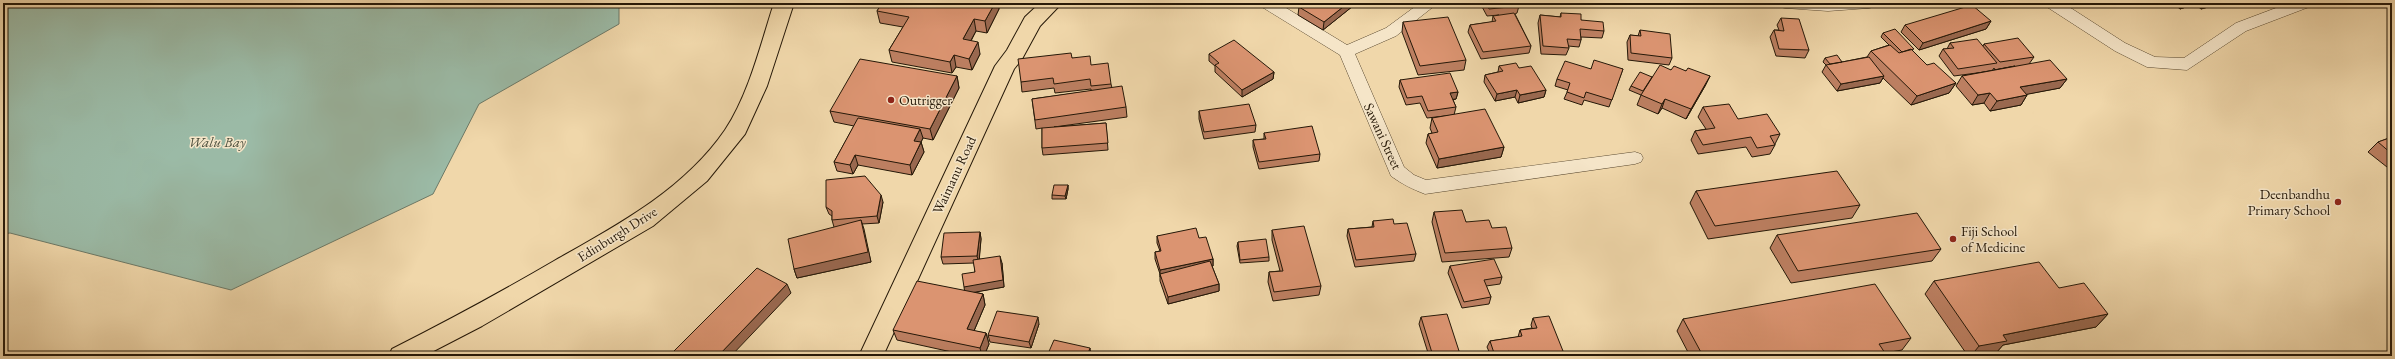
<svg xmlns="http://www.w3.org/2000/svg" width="2395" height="359" font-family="'EB Garamond',serif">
<rect width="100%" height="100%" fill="#f0d7aa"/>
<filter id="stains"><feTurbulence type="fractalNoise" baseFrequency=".005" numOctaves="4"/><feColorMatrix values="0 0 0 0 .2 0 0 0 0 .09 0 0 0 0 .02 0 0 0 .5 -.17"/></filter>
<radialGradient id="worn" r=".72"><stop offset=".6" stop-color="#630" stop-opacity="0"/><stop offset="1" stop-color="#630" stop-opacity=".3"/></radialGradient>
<path fill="#9bbaa6" stroke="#6c7967" d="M3,3H619V24L479,104L433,194L231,290L10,233L3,234Z"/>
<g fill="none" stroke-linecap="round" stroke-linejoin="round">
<g stroke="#584830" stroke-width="1">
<path id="minor" d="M1259,3H1278L1347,45L1386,28L1420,3H1438L1396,36L1355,54L1404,167L1414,175L1426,180L1635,152L1641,154L1643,158L1641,162L1635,164L1425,194C1412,189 1402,184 1391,176L1340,55L1262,7Z
M1777,3H1877L1874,7L1869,8L1828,11L1785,8L1780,7Z
M2044,3H2063L2125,43L2155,57L2184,58L2236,23L2289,3H2312L2309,7L2246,31L2187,70L2147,67L2115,51L2047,7Z"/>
</g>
<g stroke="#251808" stroke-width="2">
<path id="primary" d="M1040,3H1062L1040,26L1022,59L1014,69L883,356H859L995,66L1007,50L1025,17Z"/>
</g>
<g stroke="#251808" stroke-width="2">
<path id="trunk" d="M774,3H794L767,86L745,134L707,181L653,226L482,326L424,356H389L392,349C447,321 501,292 554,261C616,226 684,190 725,130C749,94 761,43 774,3Z"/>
</g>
<use href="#minor" fill="#f5e5c8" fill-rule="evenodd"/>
<use href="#primary" fill="#f0d7aa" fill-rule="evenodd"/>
<use href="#trunk" fill="#f0d7aa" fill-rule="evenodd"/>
</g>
<path fill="#bc7f61" stroke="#251808" d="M882,3H998L999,9L987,33L976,31L971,41L980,54L972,70L956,67L952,73L892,62L889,50L903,27L880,23L877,11Z
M1305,3H1360L1356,7L1353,6L1323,30L1298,15L1299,7Z
M1480,3H1517L1519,6L1517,13L1515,14L1531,46L1529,53L1481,59L1468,32L1470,25L1492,22L1493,16L1499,15L1487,16Z
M2155,3H2168L2159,6Z
M2173,3H2222L2201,9L2195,4L2180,9Z
M1561,13L1581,20L1604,31L1602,38L1581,37V40L1579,47L1568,46L1569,48L1566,55L1541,54L1538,23L1540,15L1560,17Z
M1781,18L1809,50L1805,58L1776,56L1770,37L1774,30H1779L1777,25Z
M1991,21L1986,29L1919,50L1901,32L1905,25Z
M1403,22L1466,60L1464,70L1418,75L1402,32Z
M1640,30L1672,58L1669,65L1628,60L1627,42L1630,35L1638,36Z
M1883,33L1913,51L1927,65L1956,83L1949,93L1911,105L1883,78L1880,83L1837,91L1822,72L1826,65L1823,62L1825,58L1842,62L1867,57L1871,51L1889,45L1881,37Z
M1950,43L1983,46L1984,44L2034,57L2029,64L2067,79L2060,88L2027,94V95L2021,105L1990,111L1984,103L1972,105L1956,86L1962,76L2015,66L1995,70L1994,68L1992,71L1954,76L1939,56L1943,49H1947Z
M1209,54L1274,72L1273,79L1242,97L1215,72V66L1209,61Z
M1072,58L1091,65L1111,84L1112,88L1126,107L1127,117L1054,127L1106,123L1108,150L1043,155L1042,148V128L1036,129L1032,99L1091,91V89L1055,93L1054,88L1022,92L1021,82Z
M1499,66L1519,68L1546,90L1544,97L1518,103L1515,97L1495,101L1484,82L1485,75L1498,72Z
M1591,69H1623L1609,107L1584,100L1582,105L1564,99L1568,90L1555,86L1557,79Z
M1671,70L1686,71L1710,76L1705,86L1686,119L1662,108L1658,114L1637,105L1641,95L1629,90L1631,86L1652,77Z
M957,76L959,88L933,140L923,138L921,142L924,152L912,175L858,165L853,174L837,171L834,162L854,126L834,122L830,111Z
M1400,80L1458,92L1456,99L1453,100L1456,107L1454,115L1504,147L1501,157L1437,168L1426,143L1428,134L1432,133L1430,128L1432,118L1454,115L1427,118L1420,103L1406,105L1399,87Z
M1703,107L1780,134L1775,144V145L1770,154L1752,157L1746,147L1698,154L1691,140L1695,131L1706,129L1698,117Z
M1199,111L1256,125L1255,132L1204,139L1199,119Z
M1264,133L1320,154L1319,161L1259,169L1253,147V140L1264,139Z
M2392,137V171L2368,152L2378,142Z
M1068,185V189L1066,199H1052V195Z
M1696,191L1860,205L1852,218L1708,239L1690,203Z
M883,202L879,223L862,224L871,262L797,278L794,269L834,227L832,220V216L829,214L826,207Z
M1434,212L1466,222L1492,228L1512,248L1509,257L1442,262L1432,222Z
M1373,221L1394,224L1416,254L1414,261L1355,267L1347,236L1348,229L1372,227Z
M1272,230L1321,286L1319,295L1273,301L1268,282L1269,272L1280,271L1272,240Z
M980,232L981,239L979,259L1002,263L1004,287L974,292L983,294L985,305L974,331L986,333L989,344L984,356H970L897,340L893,330L965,290L975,272L974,263L943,264L941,257Z
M1777,235L1941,249L1932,261L1791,283L1770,248Z
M1157,236L1199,238L1213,259V266H1212L1219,284V291L1168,304L1160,281V274L1155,259V252L1160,251L1157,243Z
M1238,242L1269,257V261L1240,263L1237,246Z
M1450,266L1502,277L1500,284L1486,286L1491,297L1489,304L1462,308L1448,273Z
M1934,281L2059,288L2108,314L2096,327L2003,345L1996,353L1981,356H1968L1925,294Z
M1421,317L1460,354V356H1429L1419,324Z
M1533,318L1565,356H1491L1487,347L1490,341L1518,337L1520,330L1532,328L1531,325Z
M1683,319L1911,338L1902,350L1885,353L1887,356H1690L1677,331Z
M1039,324L1031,348L990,342L988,335Z"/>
<path fill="#99684f" stroke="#251808" d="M995,3H998L999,9L987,33L985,21Z
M1348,3H1354L1353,6L1323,30L1324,22Z
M1356,3H1360L1356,7Z
M2161,3H2168L2159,6Z
M2184,3H2196L2195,4L2180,9Z
M2206,3H2222L2201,9Z
M974,19L976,31L965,51L963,39Z
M1991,21L1986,29L1919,50L1923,43Z
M978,42L980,54L972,70L969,59Z
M954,55L956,67L952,73L950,62Z
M1274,72L1273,79L1242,97V90Z
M957,76L959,88L933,140L930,129Z
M1710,76L1705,86L1686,119L1691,109Z
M1884,76L1880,83L1837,91L1841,84Z
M2067,79L2060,88L2013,97L2020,87Z
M1956,83L1949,93L1911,105L1917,96Z
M1517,90L1515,97L1495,101L1497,94Z
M1546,90L1544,97L1518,103L1520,95Z
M1458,92L1456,99L1448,100L1450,93Z
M1990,93L1984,103L1972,105L1978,95Z
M2027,95L2021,105L1990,111L1997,101Z
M1665,99L1662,108L1658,114L1662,104Z
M920,129L923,138L917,150L914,141Z
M921,142L924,152L912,175L910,165Z
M1504,147L1501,157L1437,168L1439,159Z
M855,155L858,165L853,174L850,165Z
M1068,185V189L1066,199L1065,196Z
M881,195L883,202L879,223L877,216Z
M861,220L864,229L871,262L797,278L794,269Z
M980,232L981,239L979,263L977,256Z
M1000,256L1002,263L1004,287L965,294L964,287Z
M1213,259V266L1160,277V270Z
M787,284L791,293L731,356H718Z
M1219,284V291L1168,304V297Z
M983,294L985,305L970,340L967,329Z
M2108,314L2096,327L2003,345L1996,353L1981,356H1971L1979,346L2003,335Z
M1038,317L1039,324L1031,348L1029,342Z
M986,333L989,344L984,356H982L980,348Z
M1090,348L1091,355L1090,356H1087Z"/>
<path fill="#db9471" stroke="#251808" d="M882,3H995L985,21L974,19L963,39L978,42L969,59L954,55L950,62L889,50L909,17L877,11Z
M1305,3H1348L1324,22L1299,7Z
M1486,3H1517L1519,6L1489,9Z
M1972,5L1991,21L1923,43L1905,25Z
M1514,13L1531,46L1483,52L1470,25L1496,21L1493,16Z
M1561,13L1581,14V20L1603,22L1604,31L1580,29L1581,40L1567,39L1569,48L1543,46L1540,15L1561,17Z
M1448,17L1466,60L1420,66L1403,22Z
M1781,18L1799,19L1809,50L1779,49L1774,30L1784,31Z
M1895,29L1914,49L1902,52L1883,33Z
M1640,30L1670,34L1672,58L1631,53L1630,35L1641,36Z
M2018,38L2034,57L2000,62L1984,44Z
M1977,39L1997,63L1958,69L1943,49L1954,48L1950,43Z
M1234,40L1274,72L1242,90L1215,65L1219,63L1209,54Z
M1890,45L1899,53L1911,49L1927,65L1934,63L1956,83L1917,96L1871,51Z
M1071,53L1072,58L1090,56L1091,65L1108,63L1111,84L1091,86L1090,79L1054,84L1053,78L1021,82L1018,59Z
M1837,55L1842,62L1830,64L1825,58Z
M1869,57L1884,76L1841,84L1826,65Z
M860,59L957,76L930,129L830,111Z
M1594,60L1623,69L1612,100L1586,92L1584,98L1567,92L1570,83L1557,79L1565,61L1591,69Z
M2050,60L2067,79L2020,87L2027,95L1997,101L1990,93L1978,95L1962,76Z
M1516,63L1519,68L1531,66L1546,90L1520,95L1517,90L1497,94L1485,75L1503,71L1499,66Z
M1660,65L1671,70L1674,66L1686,71L1688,68L1710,76L1691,109L1665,99L1662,104L1641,95Z
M1640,72L1652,77L1643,91L1631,86Z
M1450,73L1458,92L1450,93L1456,107L1428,111L1422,96L1407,98L1400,80Z
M1122,86L1126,107L1035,120L1032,99Z
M1249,104L1256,125L1204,132L1199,111Z
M1729,104L1738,119L1767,114L1780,134L1770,136L1775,145L1757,148L1751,137L1703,145L1695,131L1715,128L1703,107Z
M1485,109L1504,147L1439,159L1428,134L1438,132L1432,118Z
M858,118L920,129L914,141L921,142L910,165L855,155L850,165L834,162Z
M1106,123L1108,143L1042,148V128Z
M1312,126L1320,154L1259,162L1253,140L1266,139L1264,133Z
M2392,137V154L2378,142Z
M1837,171L1860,205L1715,226L1696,191Z
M865,176L881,195L877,216L832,220V211L826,207V180Z
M1054,185H1068L1065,196L1052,195Z
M1462,210L1466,222L1489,220L1492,228L1506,227L1512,248L1445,253L1434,212Z
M1917,213L1941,249L1798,271L1777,235Z
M1393,219L1394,224L1407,223L1416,254L1356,260L1348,229L1374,227L1373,221Z
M861,220L868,252L794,269L788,239Z
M1304,226L1321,286L1274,292L1269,272L1283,271L1272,230Z
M1196,228L1199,238L1206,237L1213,259L1160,270L1155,252L1161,251L1157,236Z
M980,232L977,256L941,257L944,233Z
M1266,239L1269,257L1240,260L1238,242Z
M1000,256L1003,280L964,287L962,274L975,272L973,260Z
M1494,259L1502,277L1484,280L1491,297L1464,302L1450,266Z
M1210,261L1219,284L1168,297L1160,274Z
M2039,262L2059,288L2084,283L2108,314L2003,335L2007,341L1979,346L1934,281Z
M757,268L787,284L718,356H677L672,353Z
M917,281L983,294L967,329L986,333L980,348L893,330Z
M1875,284L1911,338L1879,344L1887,356H1703L1683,319Z
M997,311L1038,317L1029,342L988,335Z
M1447,314L1460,354L1442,356H1433L1421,317Z
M1549,316L1565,356H1495L1490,341L1522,336L1520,330L1537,328L1533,318Z
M1054,340L1090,348L1087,356H1047Z"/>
<g fill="#8f2418" stroke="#f5e5c8" stroke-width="1.5">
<circle cx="891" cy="100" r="4"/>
<circle cx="2338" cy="202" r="4"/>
<circle cx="1953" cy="239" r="4"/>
</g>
<g text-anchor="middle" stroke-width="3" stroke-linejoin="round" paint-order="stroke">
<g font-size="14" fill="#251808" stroke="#f5e5c8" text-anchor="start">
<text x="899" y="105">Outrigger</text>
<text x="2330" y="199" text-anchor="end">Deenbandhu<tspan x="2330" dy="16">Primary School</tspan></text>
<text x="1961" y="236">Fiji School<tspan x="1961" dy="16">of Medicine</tspan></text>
</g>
<g font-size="14" fill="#251808" stroke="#f5e5c8">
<text transform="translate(1383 136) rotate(65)" y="5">Sawani Street</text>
<text transform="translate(954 175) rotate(-65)" y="5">Waimanu Road</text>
<text transform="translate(617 234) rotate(-32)" y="5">Edinburgh Drive</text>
</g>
<g font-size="15" font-style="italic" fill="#4e513f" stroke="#f5e5c8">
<text x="217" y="147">Walu Bay</text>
</g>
</g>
<rect width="2395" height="359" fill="none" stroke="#f0d7aa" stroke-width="16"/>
<rect x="4" y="4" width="2387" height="351" fill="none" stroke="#251808" stroke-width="2"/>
<rect x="8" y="8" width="2379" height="343" fill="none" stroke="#251808"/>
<rect width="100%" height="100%" filter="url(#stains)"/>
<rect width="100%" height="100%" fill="url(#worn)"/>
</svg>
